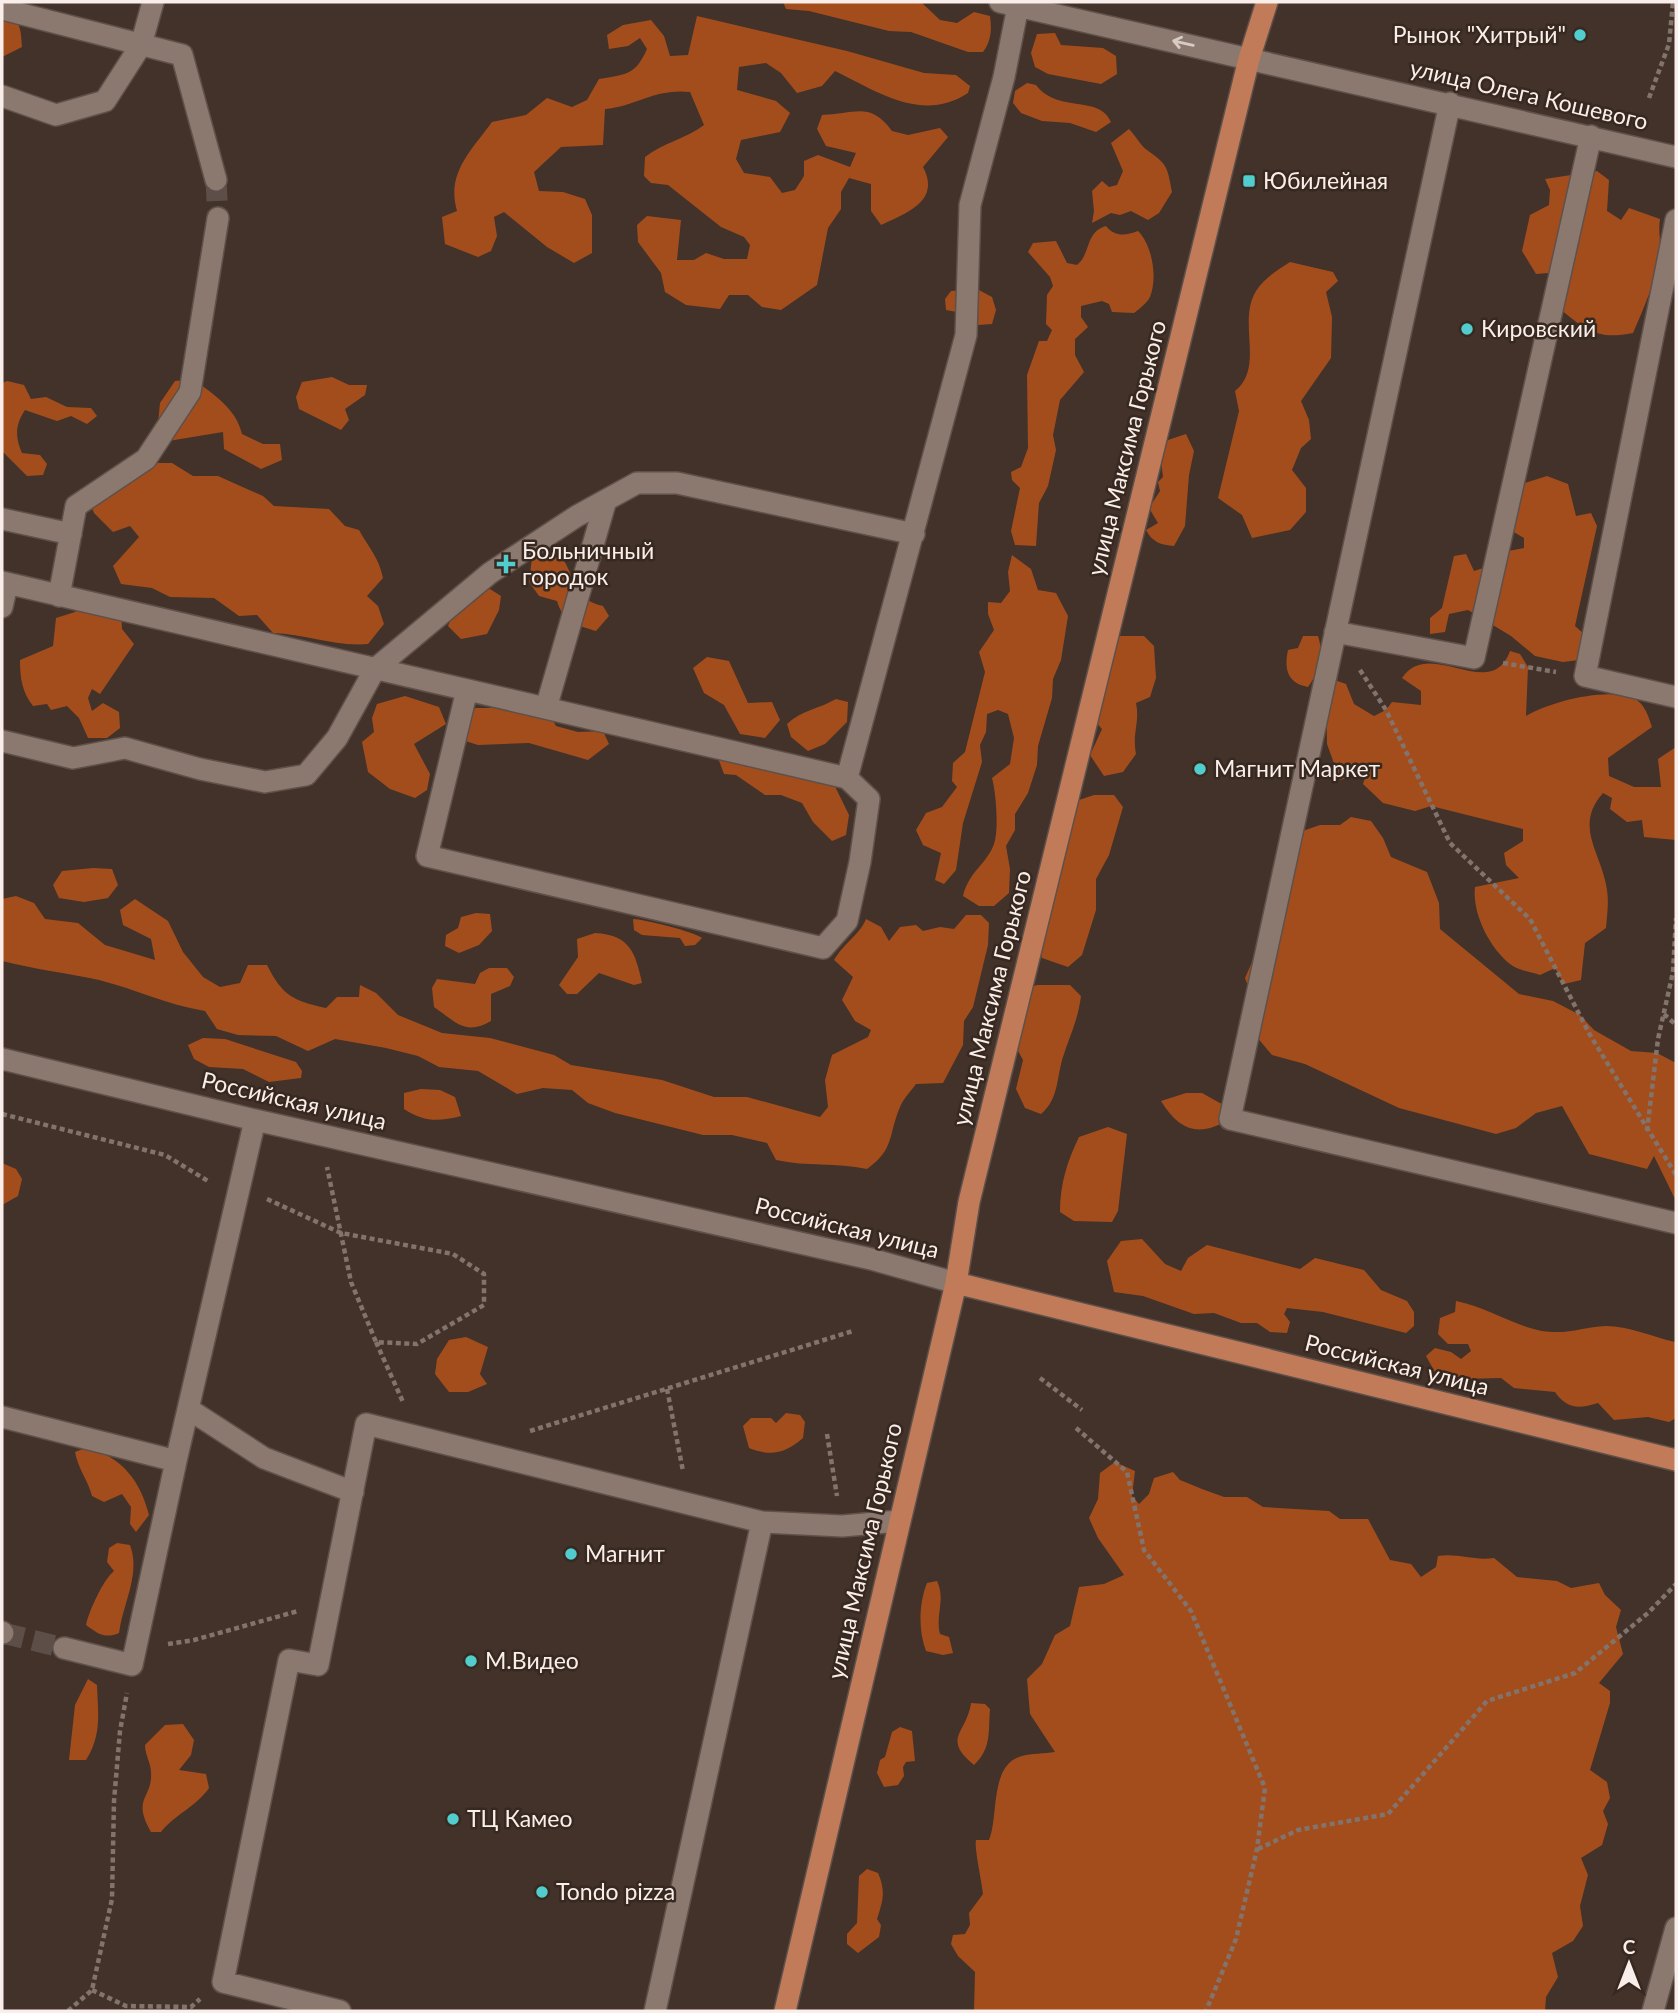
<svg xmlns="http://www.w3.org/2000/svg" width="1678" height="2013" font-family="Lato,sans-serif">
<rect width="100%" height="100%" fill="#42322a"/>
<path fill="#a44d1c" d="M783,2H921L940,20L957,23L974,12L990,16C992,30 991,41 983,52H968L911,32L889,31L809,11L786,9Z
M2,10C20,18 21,28 22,47L2,57Z
M697,16L847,51L924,73L956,75L970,86L968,93C923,123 878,92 835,71L822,86L797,93L781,73L766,63L739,67L737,90L776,101L790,113L780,132L741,140L736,159L744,173L770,177L782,193L795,190L804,176V161L818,155L850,167L856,153L826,146L817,129L822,115C855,114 870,101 892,131L908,135L940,128L948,137L923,167C941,201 907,213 881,225L871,211V184L849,178L841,192V209L828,228L817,285L781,310L762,307L748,295H729L720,309L686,305L665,292L661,273L638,242L637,225L647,216L681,220L677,260H694L706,253L724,259H747L750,245L744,237L721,227L668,185L651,183L644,176L645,157C664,142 686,139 704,125L690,92C655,88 637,106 605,109L603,145L561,147L534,172L539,191L563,192L585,199L592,215V253L574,263L547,247L504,212L494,217L497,236L491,251L478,257L445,244L442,217L457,211C446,173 471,151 492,122L526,115L547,98L572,107L587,100L599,79C626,74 635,76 647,49L640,38L628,46L609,49L607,35L623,25L651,20L664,36L670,56L688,55Z
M1055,33L1061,45L1103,48L1116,56L1117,74L1101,84L1048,74L1035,67L1031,53L1037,34Z
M1027,83L1036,85C1058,114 1099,94 1111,122L1096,132L1070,123L1042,121L1021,113L1013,103L1015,91Z
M1129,129C1135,135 1141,146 1147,150C1168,165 1167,166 1172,192L1159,213L1148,220L1131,211L1120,215L1111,213L1092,223L1094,211L1092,191L1102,181L1109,187L1117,185L1123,171L1111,143Z
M1597,171L1609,180L1607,211L1621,220L1629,208L1660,219C1658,231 1661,242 1660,253C1656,280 1644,308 1633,333C1598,340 1587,331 1560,309L1561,272L1536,274L1522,251L1530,215L1549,205L1550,190L1545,179Z
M1106,226C1115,237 1125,236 1138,231C1152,245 1158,277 1150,297C1147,303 1139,309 1134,313L1112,312L1109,304L1102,301L1081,306V317L1088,327L1075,339V355L1084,372L1060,400L1053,435L1056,450L1048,486L1039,503L1036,546L1015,545L1011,531L1020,488L1012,480L1011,472L1021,467L1028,448L1027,375L1039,341H1047L1052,330L1046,324L1047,295L1053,286L1050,277L1028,252L1033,243L1056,241L1067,263L1077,265C1091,254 1085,232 1106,226Z
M1290,262L1333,272L1338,281L1326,292L1332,317L1331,358L1301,401L1309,420L1311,439L1301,448L1292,470L1306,488V512L1290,530L1252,538L1242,515L1218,498L1239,411L1235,391C1265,367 1237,322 1256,291C1264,278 1278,270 1290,262Z
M977,289L992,297L996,310L992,324L978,325L967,314L946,310L945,299L951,291Z
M332,377L349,385H367L365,395L345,409L349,420L341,430L299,409L296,397L302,382Z
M193,379C213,394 236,408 242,434L263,444H280L282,460L261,469L224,449L223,432L156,443L160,403L175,381Z
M7,381L24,385L31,399L46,397L67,407L91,408L97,416L87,424L71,416L57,421L25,410C15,425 15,437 22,453L40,455L47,464L43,475L27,476L2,451V383Z
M1186,434L1194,451L1189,475L1185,526L1174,546C1161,545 1152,542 1146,530L1158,523L1149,508L1160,491L1158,482L1163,477L1160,452L1168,440Z
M155,463H172L193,476H218L263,496L274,506L329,509L345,526L359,530C369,548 379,558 383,578L367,596L378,606L384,624L368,644C335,647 306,634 273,633L257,615L239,616L214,598L170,597L152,588L121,584L113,566L139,537L130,526L113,532L94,513L88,498Z
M1547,476L1568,484L1576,516L1591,513L1597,526L1575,626L1584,634L1579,660L1563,662L1535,656L1511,636L1468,610L1449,614L1445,632L1430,634V618L1442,608L1454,556L1466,554L1474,571L1496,564L1498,553L1524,548V538L1512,531L1522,484Z
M550,553L562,557C575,578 576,601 603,606L609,616L596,631C576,625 563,622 557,601L539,596L529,582L532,558Z
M1012,555L1031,569L1038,590L1056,593L1068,616L1061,660L1053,679L1052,698L1038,746L1037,765L1028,793L1015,814V830L1006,846L1010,869L1009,893L994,906H979L963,896C969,871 987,864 994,844C999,830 996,792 992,778L1010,764L1014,738L1008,714L998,710L987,714L986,732L980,745L982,762L963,823L956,870L944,884L935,880L941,853L923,845L916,830L926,813L942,807L957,787L952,781L953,763L965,752L985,672L979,652L994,630L988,614V602L1001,603L1010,591L1008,572Z
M490,589L501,596L499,610L487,634L461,639L448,626L460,598Z
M88,602L121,610L122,629L134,644L100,694L92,689L88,698L92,711L103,703L119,712L120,728L107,738H88L79,718L67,706L51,710L47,704L33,706C22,692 20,678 20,660L53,646L56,618L75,612Z
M1120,636H1144L1154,646L1156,678L1150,697L1136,703C1140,723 1132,732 1136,754L1123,772L1104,776L1090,755L1102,729L1089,714L1110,648Z
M1303,636H1318C1324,655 1320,671 1308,687C1287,683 1284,669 1288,650L1298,648Z
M1510,651L1520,654L1528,667L1526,716C1549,702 1603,688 1630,697C1644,701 1648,715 1652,727L1608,758L1609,776L1634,787H1661L1658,759L1676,747V840L1644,837L1642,820L1627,822L1610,809L1612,798L1603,793C1573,827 1602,853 1607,890C1609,902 1607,916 1606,928L1585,943L1581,980L1564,984L1555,968L1540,975C1531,972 1517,970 1510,964C1489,947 1472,913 1475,887L1519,878L1506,865L1504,853L1523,841V829L1431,806L1415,811L1383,803L1363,784L1367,772L1340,780L1327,744L1326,677L1346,684L1354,704L1374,716L1386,710L1392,702L1421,705V691L1402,678C1430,636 1491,704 1510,651Z
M707,657L729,661L748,703L772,702L780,720L765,738L740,734L724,705L704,693L693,668Z
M405,696L439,707L446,724L414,744L430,774L427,790L415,798L390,789L368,772L362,742L374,732L372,718L377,704Z
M836,699L848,702L847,722L825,744L808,751L791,737L787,724C802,710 819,709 836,699Z
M476,708H546L556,726L578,732L603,731L609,744L588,760L529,743L478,745L456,738L461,716Z
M718,758L829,774L849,815L846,835L832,841L813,822L802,803L781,795H765L736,775L724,774Z
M1094,795H1114L1123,807L1109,855L1096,879V910L1082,955L1068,967L1042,958L1034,938L1076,801Z
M1351,817L1371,821L1383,838L1391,857L1427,872L1439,903L1440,929L1519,994L1553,1001L1580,1015L1594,1030L1631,1051L1657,1053L1676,1063V1201L1654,1156L1647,1169L1589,1154L1562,1106L1536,1113L1516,1128L1496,1134L1399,1108L1305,1064L1272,1055L1250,1029V992L1245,978L1253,960L1266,951L1291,835L1320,825H1340Z
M93,868L112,869L118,885L108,898L84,902L59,898L53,885L62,871Z
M16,896L34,903L45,919L78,923L105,945L155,960L151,939L123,925L120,910L135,899L168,921L183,952L203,977L220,987L240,983L248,965H267C282,995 293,1001 326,1008L337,997H359L360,985L376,993L398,1015L442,1033L490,1038L554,1055L571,1065L662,1080L714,1097H747L820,1117L828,1107L825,1080L832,1055L868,1037L871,1030L855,1021L842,1000L853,977L834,960C844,943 861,933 866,919L881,927L889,941L900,927L916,925L923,931L940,927L954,929L966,915H981L989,923L988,945L973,1007L964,1021L963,1045L943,1083L916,1084C911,1091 903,1099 900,1107C888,1135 895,1149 867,1169C836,1162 807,1167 776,1160L767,1143L732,1135H703L615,1113L588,1103L572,1090L543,1088L517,1094L478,1071L439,1067L418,1056L386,1048L335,1039L308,1051L276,1036L238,1035L217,1029L205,1011C168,1005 135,989 99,980C67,973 33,969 2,961V899Z
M476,913L490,914L492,931L479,945L459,953L445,946L446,935L458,928L461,917Z
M633,919C643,919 695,932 702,938L695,945L685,946L680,938L642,935L634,930Z
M595,933C630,935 635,952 642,983L634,985L599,973L577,994H567L559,985L578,957L577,939Z
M489,968H507L514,977L510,986L491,994V1021C465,1036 456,1022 434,1007L432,988L437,979L475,984L480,973Z
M1037,985H1070L1081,996C1078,1019 1071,1033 1064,1054C1056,1076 1060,1098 1041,1114L1025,1108L1016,1089L1023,1060L1017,1049L1021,991Z
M203,1038L225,1039L296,1062L302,1071L301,1078L269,1082L243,1069L209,1067L194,1059L188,1045Z
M421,1089L440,1090L455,1097L461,1116C438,1122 424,1122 404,1109V1093Z
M1186,1093H1202L1227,1107L1230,1119C1200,1137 1180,1132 1161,1101Z
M1108,1127L1127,1134L1118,1211L1112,1222L1074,1221L1060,1212C1060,1184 1067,1162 1079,1137Z
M2,1163L16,1169L22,1179L18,1196L2,1205Z
M1142,1239L1165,1264L1181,1271L1188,1258L1207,1245L1300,1269L1315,1258L1364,1270L1381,1290L1407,1301L1414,1312V1326L1406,1333L1323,1312L1287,1308L1284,1314L1290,1322L1287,1333L1270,1332L1257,1323H1241L1214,1313L1194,1314L1143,1296L1114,1292L1107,1261L1121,1241Z
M1456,1301C1487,1307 1512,1325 1542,1331C1568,1335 1583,1327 1606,1326C1628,1326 1654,1337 1675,1342L1676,1338V1418L1669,1422L1648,1417L1614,1420L1598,1403C1578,1409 1567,1409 1555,1392L1514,1388L1501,1378L1460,1379L1436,1374L1426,1356L1435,1348L1451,1352L1461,1359L1471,1351L1468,1344H1448L1438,1334L1440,1318L1455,1312Z
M466,1337L488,1347L480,1374L487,1384L468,1392H449L435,1374L437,1359L449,1340Z
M786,1413L800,1415L805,1422L803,1438C785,1453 772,1457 749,1448L743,1426L751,1418H771L776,1423Z
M88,1447C123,1459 140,1480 149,1515L136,1532L130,1524L131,1507L122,1494L104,1502L92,1496C88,1480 78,1469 75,1452Z
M1115,1462L1135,1471L1132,1496L1139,1504L1149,1494L1154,1478L1173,1472L1180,1480L1202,1489L1224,1497H1247L1263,1507L1329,1511L1340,1519H1368L1390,1560L1411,1564L1421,1577L1436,1567L1438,1556C1458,1553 1474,1561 1494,1558L1517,1577L1557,1581L1571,1588L1599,1583L1605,1595L1621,1610L1616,1627L1623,1654L1599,1683L1610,1691V1703L1590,1770L1607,1782L1610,1798L1603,1811L1608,1824L1602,1845L1581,1858L1588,1875L1580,1906L1583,1926L1573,1941L1552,1953L1558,1977L1546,1997L1545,2011H974L975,1972L958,1956L951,1944L953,1935L965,1934L970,1925L969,1913L983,1894C982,1882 974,1848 976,1840H989C999,1817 989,1764 1022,1756C1032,1753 1044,1754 1055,1752L1030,1714L1027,1679L1042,1664L1055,1635L1070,1626L1079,1587L1104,1584L1124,1575L1098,1538L1089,1518L1098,1499L1100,1473Z
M117,1543L130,1545C141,1574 123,1603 119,1633C105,1639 98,1634 86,1625C89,1611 103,1580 114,1571L107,1562L109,1548Z
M937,1581C946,1600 935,1615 940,1634L949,1637L953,1653L943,1655L926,1651C918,1630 919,1603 927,1583Z
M88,1679L97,1685C98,1713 102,1735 86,1760H69L75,1705Z
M971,1703L985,1704L990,1709C988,1732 992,1748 974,1765C941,1738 967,1733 971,1703Z
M183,1724L194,1740L191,1755L179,1770L206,1774L209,1788C196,1807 175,1814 161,1832H151C131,1797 153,1799 151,1772C151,1763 145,1755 145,1745L165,1725Z
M900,1727L912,1731L915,1761L906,1762L903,1767L904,1776L898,1785L884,1787L877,1773L880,1760L885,1757L892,1732Z
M867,1869L878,1873C886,1891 883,1901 877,1919L881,1925L879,1937L858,1953L847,1944V1934L857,1923L859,1876Z"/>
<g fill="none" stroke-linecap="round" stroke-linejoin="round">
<path stroke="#5d4e47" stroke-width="21" stroke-dasharray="21 10" stroke-linecap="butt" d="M216,180L218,218
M3,1633L64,1648"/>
<g stroke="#5e504a" stroke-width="24">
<path id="minor" d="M1000,2L1676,157
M2,9L182,55L216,180
M2,96L56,115L105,101L141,45L153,2
M1450,103L1230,1119L1676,1223
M1676,220L1585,676L1676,697
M2,519L71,534
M2,582L847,778L966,335L970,205L1004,77L1018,6
M59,596L76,506L146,459L190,392L218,218
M2,607L7,584
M1335,632L1474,658L1591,136
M467,690L427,856L823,948L847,921L860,862L869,799L847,778
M546,708L606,500
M2,741L73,758L125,748L200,769L265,782L306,775L337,738L375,669L490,573L577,516L637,483H677L914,534
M2,1059L255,1120L871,1259L956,1283
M190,1410L264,1458L353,1492
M2,1417L176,1461L255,1120
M762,1522L842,1526L899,1521
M2,1632L3,1633
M64,1648L132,1665L176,1461
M340,2011L223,1982L289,1660L318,1665L366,1424L762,1522L655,2011
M1653,2011L1676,1928"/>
</g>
<g stroke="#5e504a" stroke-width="24">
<path id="major" d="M956,1283L1676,1460
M785,2011L956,1283L969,1202L1249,59L1267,2"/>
</g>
<path stroke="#82746d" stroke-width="4.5" stroke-dasharray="5 3.5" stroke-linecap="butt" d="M1649,98L1669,44L1673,2
M1503,663L1556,672
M1360,670L1386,710L1450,843L1530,919L1590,1035L1676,1175
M1664,1014L1676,1025
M2,1114L165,1155L208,1181
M1647,1131L1658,1039L1673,972L1676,918
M267,1199L341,1233L453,1254L484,1274V1305L417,1344L376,1342L351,1282L327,1167
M376,1342L403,1402
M1040,1378L1082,1410
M667,1389L683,1471
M1076,1428L1127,1472L1144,1550L1191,1611L1265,1788L1257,1849L1236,1939L1206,2011
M530,1431L853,1331
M827,1434L837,1496
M168,1644L194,1640L298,1611
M1258,1849L1298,1830L1388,1814L1487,1701L1575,1673L1648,1613L1676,1584
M92,1990L126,2006L191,2007L200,1999
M68,2011L92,1990L112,1899L114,1801L120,1731L127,1693"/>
<use href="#minor" stroke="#8b786f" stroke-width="21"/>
<use href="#major" stroke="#c27b58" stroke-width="21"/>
</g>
<defs><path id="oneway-shaft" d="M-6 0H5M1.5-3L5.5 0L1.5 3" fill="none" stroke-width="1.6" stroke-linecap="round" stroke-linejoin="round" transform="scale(1.75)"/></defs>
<use stroke="#d8cbc4" href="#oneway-shaft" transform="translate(1183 43) rotate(-167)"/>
<g fill="#52cdce" stroke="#372820" stroke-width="2.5">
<circle cx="1580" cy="35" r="7"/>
<rect x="1242" y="174" width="14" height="14" rx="3.5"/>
<circle cx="1467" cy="329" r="7"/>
<path d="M502.5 553.5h7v7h7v7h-7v7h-7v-7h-7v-7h7z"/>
<circle cx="1200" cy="769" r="7"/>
<circle cx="571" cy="1554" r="7"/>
<circle cx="471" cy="1661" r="7"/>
<circle cx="453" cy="1819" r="7"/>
<circle cx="542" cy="1892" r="7"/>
</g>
<g text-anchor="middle" stroke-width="5" stroke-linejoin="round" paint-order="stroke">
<g font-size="23" fill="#f9eee9" stroke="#372820" text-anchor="start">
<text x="1566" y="43" text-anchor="end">Рынок "Хитрый"</text>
<text x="1263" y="189">Юбилейная</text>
<text x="1481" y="337">Кировский</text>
<text x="522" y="559">Больничный<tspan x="522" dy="26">городок</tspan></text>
<text x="1214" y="777">Магнит Маркет</text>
<text x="585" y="1562">Магнит</text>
<text x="485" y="1669">М.Видео</text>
<text x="467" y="1827">ТЦ Камео</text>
<text x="556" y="1900">Tondo pizza</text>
</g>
<g font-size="23" fill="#f9eee9" stroke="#372820">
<text transform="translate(1529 95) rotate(13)" y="8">улица Олега Кошевого</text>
<text transform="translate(1127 448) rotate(-76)" y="8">улица Максима Горького</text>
<text transform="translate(992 998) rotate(-76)" y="8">улица Максима Горького</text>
<text transform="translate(294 1101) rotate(13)" y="8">Российская улица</text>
<text transform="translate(847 1228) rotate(14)" y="8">Российская улица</text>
<text transform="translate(1397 1365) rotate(14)" y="8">Российская улица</text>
<text transform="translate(865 1551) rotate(-77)" y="8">улица Максима Горького</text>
</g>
</g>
<rect width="1678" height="2013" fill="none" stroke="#f9eee9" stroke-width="7"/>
<g transform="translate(1629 1964)" stroke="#372820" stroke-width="5" paint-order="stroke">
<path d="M0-5L12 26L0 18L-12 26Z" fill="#f9eee9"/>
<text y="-10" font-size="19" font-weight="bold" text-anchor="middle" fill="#f9eee9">С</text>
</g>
</svg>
